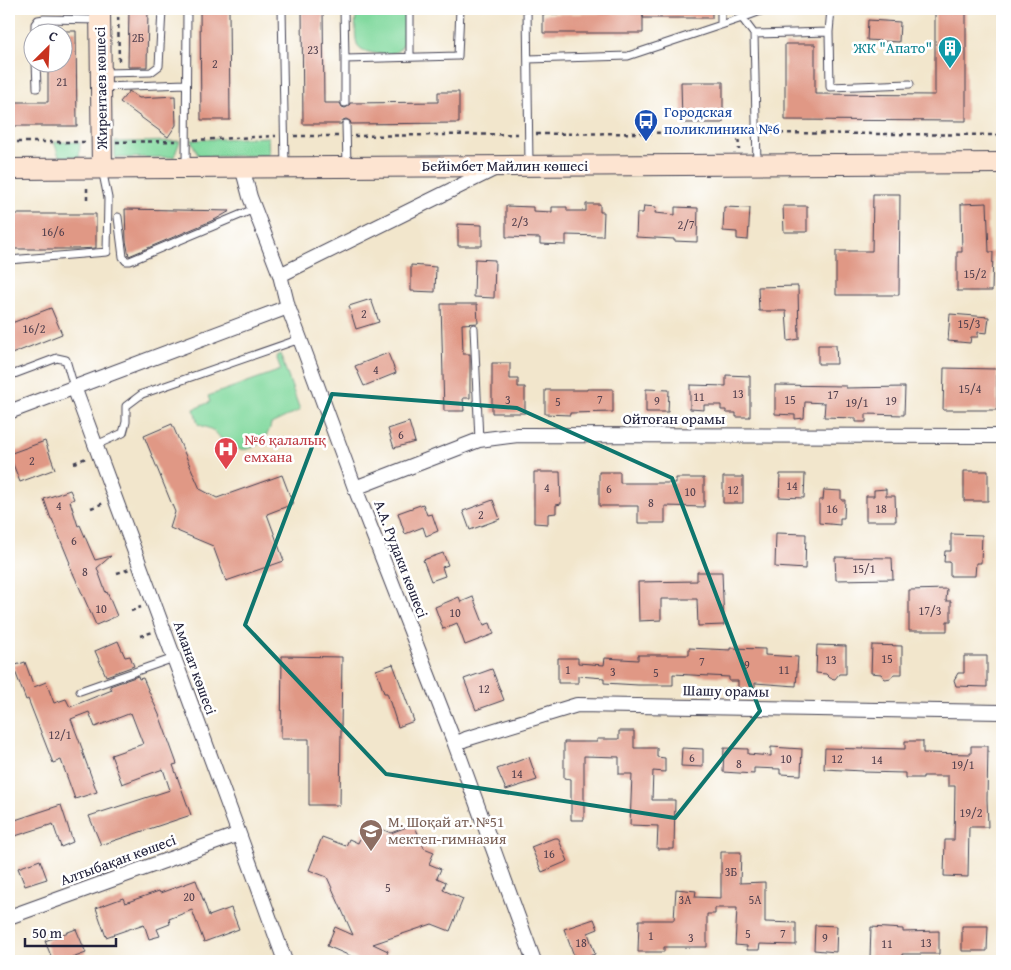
<svg xmlns="http://www.w3.org/2000/svg" width="1011" height="970" font-family="'Gentium Book Plus',serif">
<rect width="100%" height="100%" fill="#fff"/>
<filter id="ink" filterUnits="userSpaceOnUse"><feTurbulence type="fractalNoise" baseFrequency=".02" numOctaves="2"/><feDisplacementMap in="SourceGraphic" scale="10" xChannelSelector="R" yChannelSelector="G"/><feConvolveMatrix kernelMatrix="1 2 1 2 8 2 1 2 1" color-interpolation-filters="sRGB"/></filter>
<filter id="wash" filterUnits="userSpaceOnUse"><feTurbulence type="fractalNoise" baseFrequency=".0096" numOctaves="4" result="noise"/><feDisplacementMap in="SourceGraphic" scale="20" xChannelSelector="R" yChannelSelector="G"/><feGaussianBlur stdDeviation="1.12" result="paint"/><feColorMatrix in="noise" values="0 0 0 0 0 0 0 0 0 0 0 0 0 0 0 0 0 1.4 0 .05"/><feComposite in="paint" operator="in"/></filter>
<g filter="url(#wash)">
<rect width="100%" height="100%" fill="#f2e6cc"/>
<path fill="#81d99e" stroke="#527e6c" d="M356,9H405C405,17 407,33 405,40C404,44 400,50 396,52C386,56 361,54 357,44C354,35 356,18 356,9Z
M268,137L269,155L199,157L191,140Z
M180,141L174,157L115,158V142Z
M54,142H80L79,158L59,156Z
M280,354L300,410L271,424C267,443 248,456 230,446C223,443 221,438 216,433C213,429 204,427 198,424L194,409L210,402L208,396L281,370L276,356Z"/>
<g id="blocks">
<path fill="#e09885" d="M129,9H148L147,67H128Z
M200,9H229L230,120H201Z
M302,9H323L324,103H340L342,107L345,108L349,106L350,103L438,102V92H459V123L351,124L350,121L346,119L343,120L341,124H303Z
M643,9H712V18H643Z
M935,9H966V121L785,120V44H815V94L935,95Z
M643,13V33H543V14Z
M868,20L900,22L899,42L867,40Z
M62,31H76L77,126H13V102H48V62H62Z
M681,82H723V123H682Z
M129,91L139,98L175,96L176,125L168,137L120,102Z
M873,194H900L899,295H836V251H872Z
M987,203L989,252H993L992,291H957V252H962L961,204Z
M586,204H600V212H604L603,236L566,235V245L540,244V238L506,237V206L533,207V211L552,212V207H567V211H586Z
M644,206L656,207L655,213L675,215V207L698,208L697,242L674,241V239L636,237L637,213H643Z
M783,206H807V232H784Z
M724,207L750,208L748,240L737,239V232L723,231Z
M125,209L230,211L216,219L129,256L126,241Z
M9,214H96V248L77,249H9Z
M458,224L482,225V246H458Z
M475,259L495,260L494,298L474,297Z
M411,265L436,267L435,292L411,291Z
M798,286L799,339L788,341L786,311H759L758,287Z
M371,299L379,322L356,329L349,306Z
M441,304H477L478,323L462,324L463,354H470V398H463L464,411H444Z
M51,308L62,334L9,355V324Z
M950,314L989,317L987,333L978,332V337H971L970,343L948,341Z
M818,345H836L837,364H818Z
M388,353L396,373L364,386L355,366Z
M492,363H510V379H518V387H525V413H492Z
M944,368L997,369V410H943Z
M726,375L750,376V417H736V413H726V410H721V405H704V410L690,409V385L726,386Z
M775,385L846,386V388L905,387L904,415L866,414V422H856V418L824,417L825,403L805,402L804,418L795,419V415L775,414Z
M587,389H613V412L570,413V415L545,414V390H587Z
M646,389L669,390L668,412H646Z
M409,422L415,442L394,448L388,429Z
M172,424L200,489L217,498L282,475L293,504L267,514L284,561L226,581L213,546L170,528L175,512L144,436Z
M45,441L55,469L20,482L9,454Z
M964,471H988V501H964Z
M534,472H560L561,504L556,505V513L548,514V524L534,523Z
M599,472H620V483H676V478H704V507L665,506V523H638V506H599Z
M780,474H805L804,498L779,497Z
M723,477H743V503H723Z
M886,489V496H895L896,521H866V496H874V490Z
M70,490L74,499L70,501L78,526L80,525L95,560L111,556L97,568L106,593L107,592L117,616L96,625L69,564L70,563L52,519H51L44,499Z
M824,490L841,491V500H845L844,518H840V525L819,523V500H823Z
M493,500L500,519L470,530L463,511Z
M423,504L427,515L432,514L438,531L426,536L423,527L405,534L398,513Z
M776,533L806,534L805,569L775,567Z
M951,534L982,535L981,563H976L975,576H950V562H944L945,551H951Z
M443,553L448,565L442,567L445,576L431,581L423,560Z
M835,557L892,558L893,579L836,580Z
M697,572H722L724,625L698,626L697,599H661V620L639,621L638,582L697,581Z
M947,589L946,601H951V621H947V631H909V590Z
M459,597L461,602L473,597L484,625L490,623L494,634L465,645L457,623L443,629L435,607Z
M118,641L125,657L130,656L134,666L106,676L95,651Z
M817,645L846,646V674H839L835,679L830,678L826,674L816,673Z
M872,645L902,646V674H894L891,678L885,679L881,674L871,673Z
M689,648L730,650V648L765,649V655L798,657L796,686L755,683V689L738,688V681H729V677L673,674V685H638L604,683V678L578,676V683H558V658H578V663L604,665L605,658L638,660V655H689Z
M282,656L342,657L340,805H309V739H281Z
M964,656H987V687L956,686L954,680L958,673H964Z
M25,662L34,687L46,682L54,703L66,699L70,707L112,690L110,686L138,676L139,679L143,678L160,717L177,764L173,765L191,815L101,845L89,816L170,790L163,769L122,784L111,755L143,744L131,713L95,727L89,712L71,719L83,751H82L97,792L75,799L61,760L53,763L28,699L26,700L13,666Z
M393,664L414,721L398,727L387,693H384L376,670Z
M492,669L504,700L476,710L464,679Z
M619,731H634V748H657V757L665,758V772L653,771L652,800H675L674,849H657L658,826L630,825L632,774H619V757L584,756V820H571V779L564,778V742H597V739H619Z
M905,741H923V753L971,754V746H988L987,799L988,827H969L968,877L944,876L945,840H954L955,786H948V776H923V778H905V773L863,772V771L824,769L825,748L863,749V748L905,749Z
M771,747L802,749L801,775L780,774V769L754,768V774L723,772L724,748L748,749V754L771,756Z
M682,748L703,749V767L681,766Z
M529,757L537,780L506,790L497,769Z
M61,805L73,842L61,847L53,824L9,838V822Z
M414,824L424,848L434,852L429,864L441,869L437,878L446,882L443,890L463,899L450,931L432,924L373,944L388,951L384,961H362L327,946L335,927L353,935L327,877L309,870L322,837L346,846L349,839L358,843L363,832L375,837L379,828L391,833Z
M554,838H558L568,861L542,872L531,847Z
M721,852H741L740,883L765,882V922L796,923V945L760,944L759,950H747V946L735,945L737,908H715V914H707V947H664V952H638L639,920H674L676,889L696,891L695,897L721,898Z
M40,860L47,879L25,886L18,868Z
M196,880L209,916L231,908L239,929L204,942L192,910L169,919L170,924L157,929L160,936L149,939L144,924L106,937L96,908L123,898L125,903L159,891L160,893Z
M594,919L598,929L588,933L595,954L589,956L590,961H576L564,929Z
M815,925L837,926L836,952L814,950Z
M962,926H988L987,951H962Z
M871,927L903,929V932L939,931V954H902V960L870,958Z
M76,929L86,953L64,961H53L45,941Z"/>
</g>
</g>
<g filter="url(#ink)">
<use href="#blocks" fill-opacity="0" stroke="#413f51" stroke-width="1"/>
<g fill="none" stroke-linecap="round" stroke-linejoin="round">
<g stroke="#413f51" stroke-width="9">
<path id="lane" d="M282,9L285,166
M344,9L345,59L458,56L460,9
M527,9L529,165
M721,9V25
M742,18L754,34
M35,32V24L38,20L44,19L100,20
M829,32L830,87L910,84
M410,57V9
M528,59L628,56L742,18L766,9
M36,62L37,88
M104,73L151,72L159,66L162,10
M104,87L186,84
M345,103V59
M346,124L347,166
M757,164L754,34L829,32L831,9
M186,167L187,9
M118,217L123,257L126,261H130L254,209
M9,260L107,252L108,198L102,169
M474,328L479,440
M9,376L57,358L66,360L74,387
M96,445L123,433L126,422V406L142,394L300,339
M80,691L174,658"/>
</g>
<g stroke="#413f51" stroke-width="16">
<path id="street" d="M242,167L250,197L280,275L288,307L300,339L355,488L455,744L534,961
M280,275L496,168
M74,387L239,834L285,961
M9,412L288,307
M355,488L479,440L518,435L1002,436
M455,744L466,739L577,705L1002,712
M9,917L239,834"/>
</g>
<g stroke="#413f51" stroke-width="22">
<path id="secondary" d="M100,9L102,168
M9,169L1002,163"/>
</g>
<path stroke="#413f51" stroke-width="2.5" stroke-dasharray="4 4" stroke-linecap="butt" d="M118,9L119,63
M738,132L739,150
M764,133L1002,135
M536,134L748,132
M294,136H338
M354,136L521,134
M194,140L276,136
M9,142H86
M116,142L178,141
M87,188V199
M74,463L86,458
M91,508L104,503
M117,573L130,569
M131,611L141,607
M140,636L153,632"/>
<use href="#lane" stroke="#fff" stroke-width="7"/>
<use href="#street" stroke="#fff" stroke-width="14"/>
<use href="#secondary" stroke="#fde4d1" stroke-width="20"/>
</g>
</g>
<path fill="none" stroke="#0f766e" stroke-width="4" stroke-linejoin="round" d="M332,394L517,408L672,478L760,711L675,818L386,774L245,625Z"/>
<defs>
<g id="building-pin" transform="scale(1.25)"><path d="M0 17L-7.5 6A9.5 9.5 0 1 1 7.5 6Z" fill="#0f9aa8" stroke="#fff"/><path d="M-4-6H4V6H1V3H-1V6H-4ZM-2.5-4.3h1.7v1.8h-1.7ZM.8-4.3h1.7v1.8H.8ZM-2.5-1h1.7V.8h-1.7ZM.8-1h1.7V.8H.8Z" fill="#fff"/></g>
<g id="bus-pin" transform="scale(1.25)"><path d="M0 17L-7.5 6A9.5 9.5 0 1 1 7.5 6Z" fill="#1a4fb4" stroke="#fff"/><path d="M-5-6H5V4H4V6H2V4H-2V6H-4V4H-5ZM-3.5-4V0h7V-4ZM-3.5 1.2v1.5H-2V1.2ZM2 1.2v1.5H3.5V1.2Z" fill="#fff"/></g>
<g id="hospital-pin" transform="scale(1.25)"><path d="M0 17L-7.5 6A9.5 9.5 0 1 1 7.5 6Z" fill="#e0444e" stroke="#fff"/><path d="M-5-5h3v3.5h4V-5h3V5h-3V1.5h-4V5h-3Z" fill="#fff"/></g>
<g id="school-pin" transform="scale(1.25)"><path d="M0 17L-7.5 6A9.5 9.5 0 1 1 7.5 6Z" fill="#8d6e63" stroke="#fff"/><path d="M0-5L7-2L0 1L-7-2ZM-4 1L0 2.5L4 1V4Q0 6-4 4Z" fill="#fff"/></g>
</defs>
<g fill-rule="evenodd">
<use href="#building-pin" x="950" y="48"/>
<use href="#bus-pin" x="646" y="121"/>
<use href="#hospital-pin" x="226" y="449"/>
<use href="#school-pin" x="371" y="831"/>
</g>
<g text-anchor="middle" stroke-width="5" stroke-linejoin="round" paint-order="stroke">
<g font-size="12" fill="#52404e">
<text x="138" y="42">2Б</text>
<text x="313" y="54">23</text>
<text x="215" y="68">2</text>
<text x="62" y="86">21</text>
<text x="520" y="226">2/3</text>
<text x="686" y="229">2/7</text>
<text x="53" y="236">16/6</text>
<text x="975" y="278">15/2</text>
<text x="364" y="318">2</text>
<text x="969" y="328">15/3</text>
<text x="34" y="333">16/2</text>
<text x="376" y="374">4</text>
<text x="970" y="393">15/4</text>
<text x="738" y="398">13</text>
<text x="833" y="399">17</text>
<text x="699" y="401">11</text>
<text x="508" y="404">3</text>
<text x="600" y="404">7</text>
<text x="790" y="404">15</text>
<text x="657" y="405">9</text>
<text x="891" y="405">19</text>
<text x="558" y="406">5</text>
<text x="857" y="407">19/1</text>
<text x="401" y="439">6</text>
<text x="32" y="465">2</text>
<text x="792" y="490">14</text>
<text x="547" y="492">4</text>
<text x="609" y="493">6</text>
<text x="733" y="494">12</text>
<text x="690" y="496">10</text>
<text x="651" y="507">8</text>
<text x="59" y="510">4</text>
<text x="832" y="513">16</text>
<text x="881" y="513">18</text>
<text x="481" y="519">2</text>
<text x="74" y="545">6</text>
<text x="864" y="573">15/1</text>
<text x="85" y="576">8</text>
<text x="101" y="613">10</text>
<text x="930" y="615">17/3</text>
<text x="455" y="617">10</text>
<text x="887" y="663">15</text>
<text x="831" y="664">13</text>
<text x="702" y="666">7</text>
<text x="747" y="669">9</text>
<text x="568" y="674">1</text>
<text x="784" y="674">11</text>
<text x="613" y="676">3</text>
<text x="656" y="677">5</text>
<text x="484" y="693">12</text>
<text x="60" y="739">12/1</text>
<text x="692" y="762">6</text>
<text x="786" y="763">10</text>
<text x="837" y="763">12</text>
<text x="877" y="764">14</text>
<text x="739" y="768">8</text>
<text x="963" y="769">19/1</text>
<text x="517" y="778">14</text>
<text x="971" y="817">19/2</text>
<text x="549" y="858">16</text>
<text x="731" y="876">3Б</text>
<text x="388" y="892">5</text>
<text x="189" y="901">20</text>
<text x="685" y="904">3А</text>
<text x="755" y="904">5А</text>
<text x="748" y="938">5</text>
<text x="783" y="938">7</text>
<text x="651" y="940">1</text>
<text x="691" y="942">3</text>
<text x="825" y="942">9</text>
<text x="581" y="947">18</text>
<text x="926" y="947">13</text>
<text x="887" y="948">11</text>
</g>
<g font-size="15" fill="#0d838f" stroke="#fff" text-anchor="end">
<text x="932" y="53">ЖК "Апато"</text>
</g>
<g font-size="15" fill="#22223b" stroke="#fff">
<text transform="translate(101 88) rotate(-91)" y="5">Жирентаев көшесі</text>
<text x="505" y="171">Бейімбет Майлин көшесі</text>
<text x="674" y="424">Ойтоған орамы</text>
<text transform="translate(401 559) rotate(69)" y="5">А.А. Рудаки көшесі</text>
<text transform="translate(195 668) rotate(70)" y="5">Аманат көшесі</text>
<text transform="translate(726 691) rotate(1)" y="5">Шашу орамы</text>
<text transform="translate(118 860) rotate(-20)" y="5">Алтыбақан көшесі</text>
</g>
<g font-size="15" fill="#164399" stroke="#fff" text-anchor="start">
<text x="664" y="117">Городская<tspan x="664" dy="17">поликлиника №6</tspan></text>
</g>
<g font-size="15" fill="#be3a42" stroke="#fff" text-anchor="start">
<text x="244" y="445">№6 қалалық<tspan x="244" dy="17">емхана</tspan></text>
</g>
<g font-size="15" fill="#785e54" stroke="#fff" text-anchor="start">
<text x="388" y="827">М. Шоқай ат. №51<tspan x="388" dy="17">мектеп-гимназия</tspan></text>
</g>
</g>
<rect width="1011" height="970" fill="none" stroke="#fff" stroke-width="30"/>
<g transform="translate(48 48) rotate(24)"><circle r="24" fill="#ffffff" stroke="#a7a7b1"/>
<path d="M0-4L9 19L0 12L-9 19Z" fill="#c8321e"/>
<text y="-8" font-size="14" font-weight="bold" text-anchor="middle" fill="#22223b">С</text>
</g>
<path d="M25 938v8h91v-8" fill="none" stroke="#22223b" stroke-width="2.5"/>
<text x="32" y="938" font-size="15" fill="#22223b" stroke="#ffffff" stroke-width="4" paint-order="stroke">50 m</text>
</svg>
